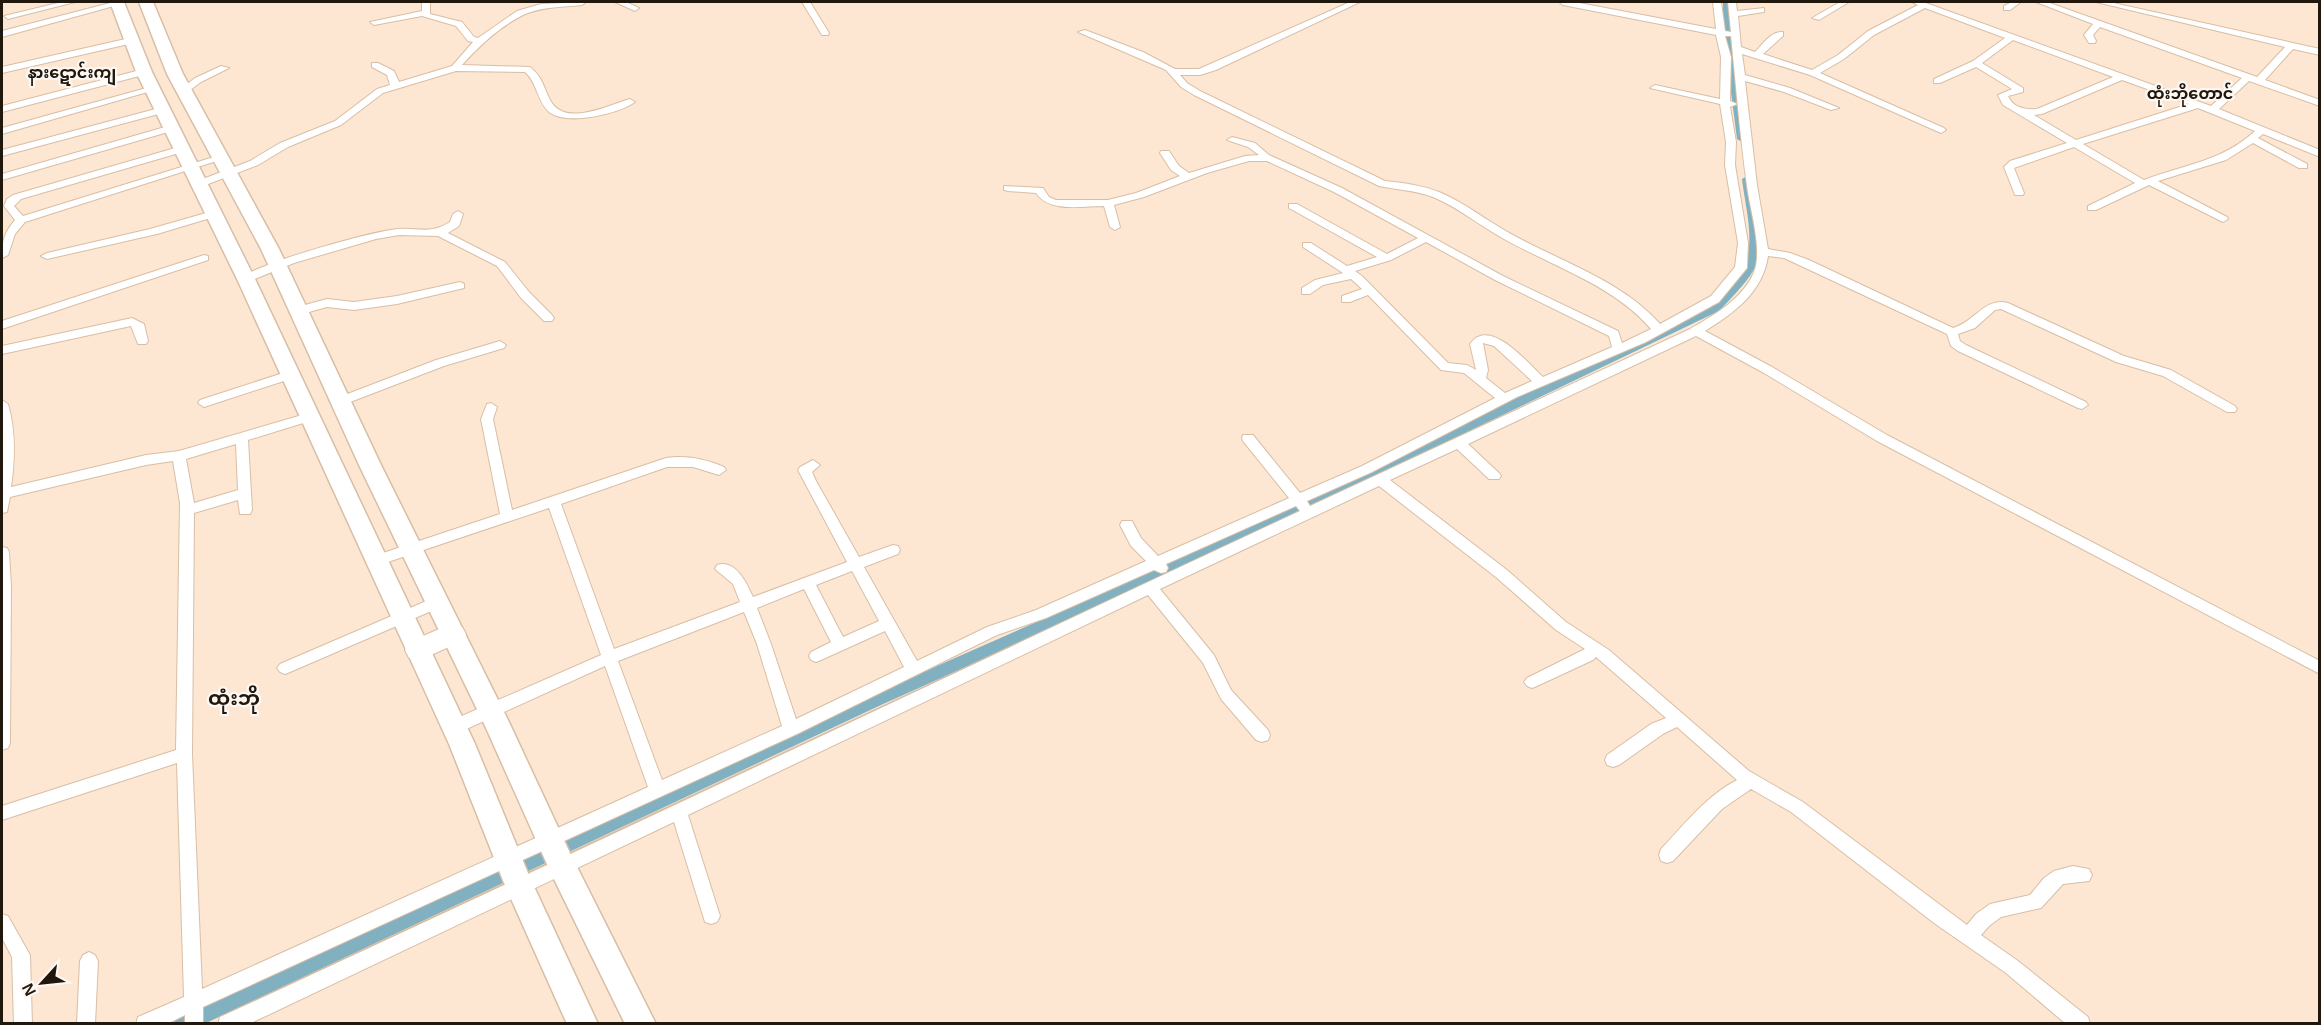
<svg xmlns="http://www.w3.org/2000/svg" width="2321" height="1025" font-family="Helvetica,'Noto Sans Myanmar',sans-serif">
<rect width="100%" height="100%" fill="#fde7d3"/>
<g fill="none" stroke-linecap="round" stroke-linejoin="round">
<path fill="#81b1c1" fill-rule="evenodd" d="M1723,2H1731V30L1747,139L1742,142L1737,139L1723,30Z
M1747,176L1752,179C1755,208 1768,245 1753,271C1744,286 1731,298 1719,311L1151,584L881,705L204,1024H174L176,1017L871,695L1141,576L1711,305C1721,294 1734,284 1742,271C1757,244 1745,207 1742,179Z"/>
<g stroke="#d8bea4" stroke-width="2">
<path id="minor" d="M62,2H75L8,19L4,16Z
M114,2L121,4L2,37V31Z
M422,2H430V14L462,22L474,37L478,38L517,11L541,4L586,2L582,5C563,7 540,7 523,15C499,27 479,46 462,65L530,67C542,76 544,88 550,100C565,128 608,105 630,99L635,102C619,114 566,126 549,112C537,101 537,82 525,72L456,71L383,93L341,125L288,147L258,165L203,186H195V182L250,161L280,143L335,121L377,89L390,85L387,75L372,67V63H378L394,71L399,82L452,66L473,42L468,41L456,26L422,16L374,25L370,22L422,11Z
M615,2H626L639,8L635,11Z
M802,2H810L829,33L828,35H822Z
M1350,2H1360L1216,70L1200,75H1180L1187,83L1200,91L1385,181C1404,183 1421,185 1439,192C1464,202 1487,221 1511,234C1561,262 1621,280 1660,324L1711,296L1735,267L1738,243L1725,165L1726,142L1720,104L1650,88L1655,85L1720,99L1721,57L1716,35L1563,5L1559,2H1574L1716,29L1713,2H1721L1725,31L1731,32L1728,2H1736L1737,11L1764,8V12L1738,16L1741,47L1755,52C1763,44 1771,31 1783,32V36L1763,54L1812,70L1838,55L1868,31L1918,5L1912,2H1923L2211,106L2242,78L2100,27L2093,35L2096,41L2095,43H2089L2084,35L2093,24L2036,2H2047L2257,77L2285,47L2096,2H2109L2320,49V55L2293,49L2265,80L2320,100V106L2249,81L2219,109L2320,150V157L2263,134L2258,138L2307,164V168H2299L2253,143L2226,160L2158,181L2227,217L2228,219L2223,222L2149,185L2096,210H2088V206L2135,183L2074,147L2014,168L2024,193L2023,195H2015L2004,167L2010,161L2067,143L2003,105L1998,95L2012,89L1976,67L1940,83H1934V79L1973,61L2005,38L1925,8L1874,35L1844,59L1820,73L1944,128L1946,130L1941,133L1810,75L1742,54L1745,75L1790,88L1839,108L1831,110L1784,92L1745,81L1757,185L1768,249L1790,253L1809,260L1953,328C1975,322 1984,297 2008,303L2124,356L2171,370L2235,406L2237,409L2235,412H2227L2163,376L2116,362L2001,309L1995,310L1975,328L1958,334L1960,341L1966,345L2086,402L2088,405L2082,409L2078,408L1958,351L1951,346L1947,334L1784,258L1768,256C1763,292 1734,313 1705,331L1772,367L1887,435L2320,661V674L1877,441L1764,373L1696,336L1468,444L1499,473L1501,476L1499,479H1489L1457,449L1390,480L1507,570L1566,622L1609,650L1749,771L1803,802L1967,925L1976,914L1990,904L2030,895L2044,878L2054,871L2073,866L2089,869L2092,875L2089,881L2063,884L2041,908L2001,917L1989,926L1981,935L2018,961L2088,1017L2090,1024H2066L2006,973L1934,923L1791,812L1751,789L1722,809L1673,861L1667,863L1661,861L1659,855L1661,849C1684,825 1706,796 1737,780L1677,727L1663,734L1619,765L1613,767L1607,765L1605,760L1607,755L1651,724L1666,718L1596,657L1593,660L1537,686L1532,688L1527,686L1524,682L1527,678L1585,649L1556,630L1497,578L1379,486L1160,589L1214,655L1231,690L1268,730L1270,735L1268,740L1262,742L1256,740L1221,699L1203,663L1148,595L688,815L720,916L717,922L711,924L705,922L674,822L249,1024H218L220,1017C582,851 940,679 1300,511L1296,506L1166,564L1168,568L1166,572L1161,573L1154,570L1046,618L997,635L797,734L203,1007V1024H185V1015L167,1024H136L138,1017L184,997L177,763L2,820V806L176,750L180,503L173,461L146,465L10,497L7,512L2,513V400L8,404C16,432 15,459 11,487L146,455L179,451L309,413L315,417L313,420L248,440L252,510L250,514H240L238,500L194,513L192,754L202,989L648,787L605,666L460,732L454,734L448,732L446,727L448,722L601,655L549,508L376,566L371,565L369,561L371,557L500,514L481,419L487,404L491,403L497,407L493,419L512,510L666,458C687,455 705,459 724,467L726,470L719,475L693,467H667L561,504L614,649L740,602L733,584L715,569L717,565C736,559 747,584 753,597L847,562L798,470L800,467L813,460L820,465L812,472L816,481L859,557L893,545L898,546L900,550L898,554L864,567L917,661L987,627L1036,610L1146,561L1131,546L1120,525L1122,521H1132L1141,538L1158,556L1289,498L1243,441L1242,438L1243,435H1253L1300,493L1362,466L1495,398L1464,373L1441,370L1368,295L1350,302H1342V296L1362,289L1351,279L1323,285L1310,294H1302V288L1315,280L1343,273L1303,247V243H1311L1347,266L1377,257L1289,208V204H1297L1387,254L1418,238L1334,192L1267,161H1249L1207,173L1144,197L1114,205L1120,227L1115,230L1110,227L1104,206C1082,206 1049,213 1036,193L1008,191L1004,190V186L1043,188L1049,197L1056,200H1108L1136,193L1180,176L1171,170L1160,153L1161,151H1169L1179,166L1189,173L1245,156L1259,155L1248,147L1227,140L1232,137L1255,143L1269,155L1342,188L1503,276L1618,331L1622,343L1651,329C1613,285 1554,267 1504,239C1480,226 1458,207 1433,197C1415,190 1398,190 1379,186L1194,95L1181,87L1166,70L1078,32L1085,30L1143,52L1175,69H1199ZM1725,36H1731C1736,85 1740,136 1747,186C1750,210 1763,250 1754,272C1743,299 1714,315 1690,329L1310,506L1307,501L1372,472L1517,397L1646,342L1719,302L1747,268L1748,243L1735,165L1736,142L1730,107L1737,104L1730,101L1731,57ZM2013,40L2113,77L2037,109C2026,110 2013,108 2008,96L2023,92V88L1982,63ZM2122,80L2189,104L2076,140L2034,115L2042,114ZM2198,108L2255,131C2223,161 2183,165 2144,180L2083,144ZM1426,242L1495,280L1609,336L1612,347L1543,377C1527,362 1489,316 1470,344L1476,370L1467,365L1448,363L1362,276L1355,271L1391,260ZM1483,343L1494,346L1532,381L1505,393L1486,378L1488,370ZM236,444L238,490L194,503L186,459ZM852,571L879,621L843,637L816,585ZM804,589L831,642L811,652L809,656L811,660L816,662L821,660L885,631L904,667L796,719L771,644L757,608ZM744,612L757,644L782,726L662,780L618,661Z
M1840,2H1849L1819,20L1812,18Z
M2012,2H2021L2010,10H2004V6Z
M130,38L134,41L133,43L2,73V67Z
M221,66L229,68L201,82L186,93L178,91L195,78Z
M144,69L147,70V74L2,112V106Z
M150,87L158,89L2,134V128Z
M163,107L168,110L166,112L2,156V150Z
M172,125L177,128L175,130L2,180V174Z
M182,146L186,147V151L21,199L14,206L23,216L217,156H225L226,158L25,222L15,234L8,255L2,258C2,241 4,233 15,220L4,206L7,199L13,195Z
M213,211L218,214L217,216L157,234L47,259L41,256L47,253L150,229Z
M458,211L463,214L459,226L448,233L505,262L529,292L552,315L554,318L552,321H544L521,298L497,266L438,236L399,235L376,239L294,263L250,281L246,282L240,279C257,263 371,232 397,229C419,227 429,235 450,222L453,214Z
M204,255L208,256V260L2,329V321Z
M460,282L464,284V288L397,304L354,310L327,307L298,315L292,311L294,308L327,299L354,302L397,296Z
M132,318L144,324L148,341L146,344H138L131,326L2,354V346Z
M500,341L506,345L504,348L444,366L345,404L341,405L335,401L337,398L436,360Z
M289,371L295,375L293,378L204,407L198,403L200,400Z
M2,547L7,548L9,552L11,587L10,743L8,748L2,750Z
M438,596L443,598L445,602L443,606L290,672L285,674L280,672L277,668L280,664Z
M2,914L8,916L30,955L32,1024H14L12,957L2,938Z
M89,952L95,955L98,961L95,1024H77L80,961L83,955Z"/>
</g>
<g stroke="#d8bea4" stroke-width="3">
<path id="primary" d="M110,2H124L152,72L255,279L475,744L530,878L598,1024H567L504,883L449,744L237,279L136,72Z
M139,2H153L183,74L279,249L381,465L508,720L570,853L656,1024H625L550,871L486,728L359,465L261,249L167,74Z"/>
</g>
<g stroke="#d8bea4" stroke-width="2">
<path id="trunk" d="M453,623L462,627L466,634L462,641L418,661L409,658L405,650L409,642Z"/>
</g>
<use href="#minor" fill="#fff" fill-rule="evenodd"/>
<use href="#primary" fill="#fff" fill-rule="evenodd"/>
<use href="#trunk" fill="#fff" fill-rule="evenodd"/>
</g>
<g text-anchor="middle" stroke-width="4.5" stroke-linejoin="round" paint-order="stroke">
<g font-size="16" font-weight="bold" fill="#20170d" stroke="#fdf8f3">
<text x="72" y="78">နားဋောင်းကျ</text>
<text x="2190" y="99">ထုံးဘိုတောင်</text>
</g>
<g font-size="20" font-weight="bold" fill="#20170d" stroke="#fdf8f3">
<text x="234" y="705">ထုံးဘို</text>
</g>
</g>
<rect width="2321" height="1025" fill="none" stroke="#20170d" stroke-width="6"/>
<g transform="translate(42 983) rotate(243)" stroke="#fdf8f3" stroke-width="4.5" paint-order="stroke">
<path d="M0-4.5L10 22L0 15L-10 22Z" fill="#20170d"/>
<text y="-9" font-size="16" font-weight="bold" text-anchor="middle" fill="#20170d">N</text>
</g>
</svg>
